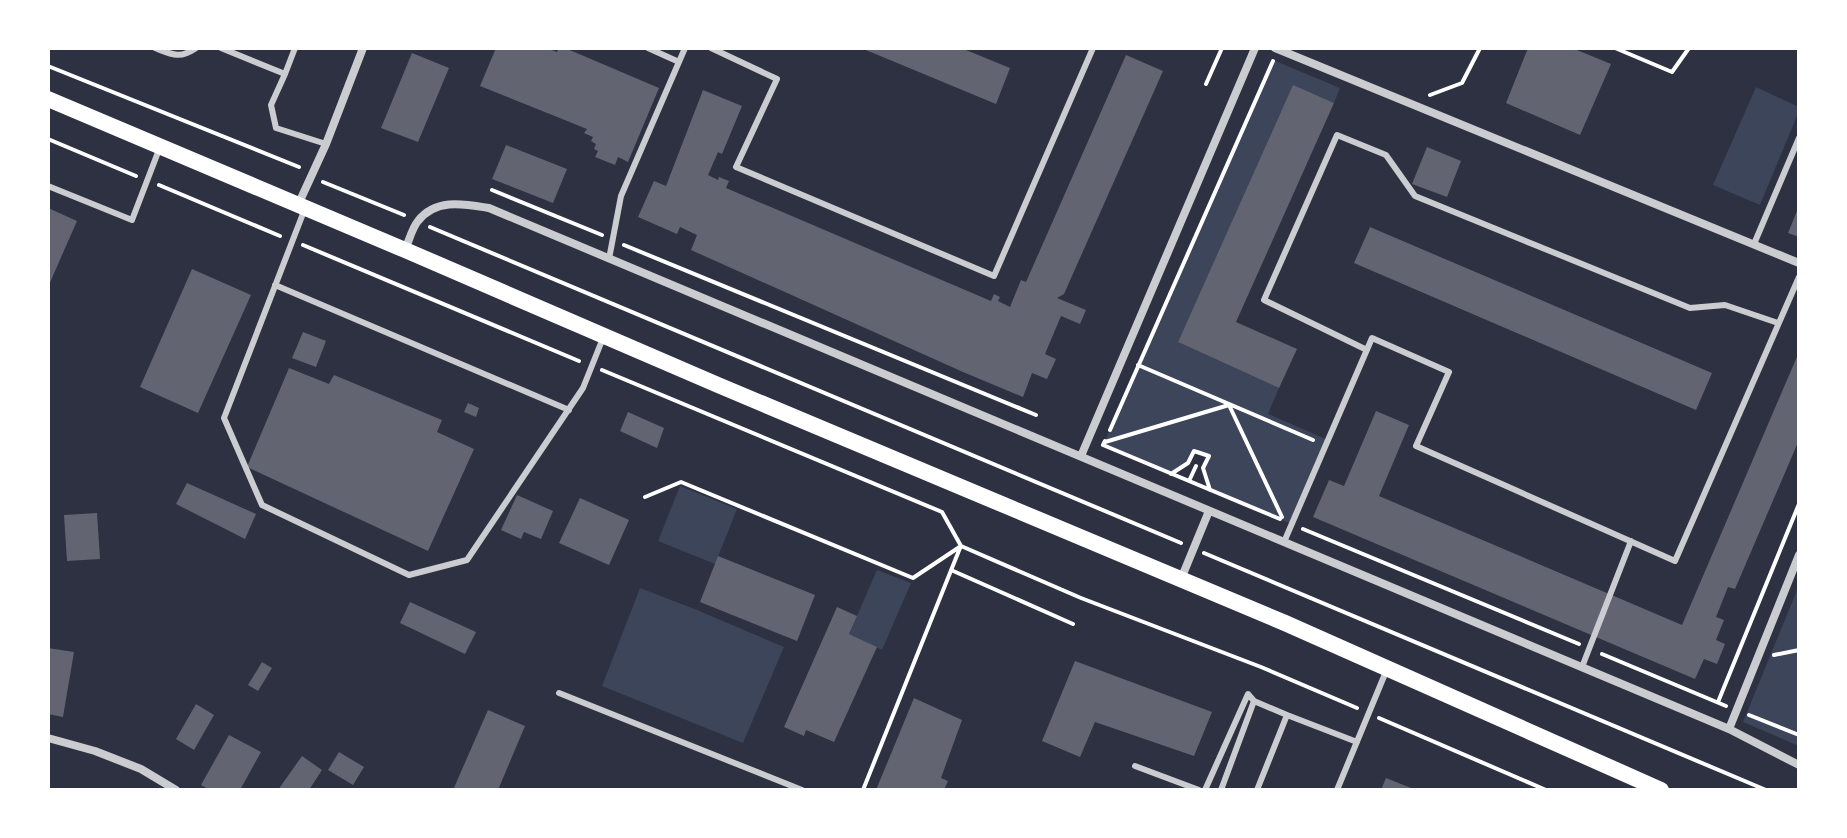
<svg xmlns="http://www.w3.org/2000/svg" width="1847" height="838" font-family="'Fira Sans Condensed',sans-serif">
<rect width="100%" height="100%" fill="#2d3142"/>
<path fill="#3c4559" d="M1273,60L1340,88L1334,103L1293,86L1178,342L1279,388L1268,414L1328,440L1292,524L1210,490L1203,468L1209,457L1194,451L1188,463L1171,474L1103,445Z
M1756,87L1799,107V111L1760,205L1713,185Z
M680,486L737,509L715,564L658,541Z
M877,570L911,583L882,650L849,634Z
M1799,585V746L1743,722Z
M640,588L697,610L784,647L743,743L602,686Z"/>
<path fill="#626471" d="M496,48H546L557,52L559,48H565L659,88L628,162L618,157L615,165L595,157L598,151L594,149L596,144L591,141L593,137L584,133L587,129L480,86Z
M861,48H961L1010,68L996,104Z
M1528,48H1572L1611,64L1580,135L1506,103Z
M412,53L449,68L418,142L381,128Z
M1126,55L1163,71L1064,294L1057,298L1086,310L1080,324L1061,316L1045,354L1056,359L1047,379L1032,373L1023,397L963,372L691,250L697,235L680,227L677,234L638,217L654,181L666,186L703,90L742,106L722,154L718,152L708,175L718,180L719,177L729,181L726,188L991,301L994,294L1000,297L998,301L1010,307L1021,280L1026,282Z
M1293,85L1334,103L1236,322L1297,349L1279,388L1178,342Z
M506,145L567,169L553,203L492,179Z
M1427,147L1461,161L1447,197L1412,184Z
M1799,206V237L1788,233Z
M48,208L77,221L48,287Z
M1370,227L1712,373L1696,410L1354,263Z
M192,269L251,295L198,413L140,387Z
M303,332L326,341L316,367L292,358Z
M1799,352V440L1735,589L1728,587L1716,617L1724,620L1716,640L1725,644L1717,664L1704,659L1695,679L1313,517L1329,480L1344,486L1376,411L1409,425L1379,496L1682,625Z
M289,368L329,384L334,375L442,420L437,432L474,449L428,551L247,467Z
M468,403L479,408L476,417L464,412Z
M628,412L664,428L657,448L620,431Z
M187,483L256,514L245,539L176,504Z
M517,495L553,511L541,539L524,532L521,539L501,530Z
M580,498L629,520L609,565L559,543Z
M97,513L100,559L67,561L64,515Z
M718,556L815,595L797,641L700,602Z
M410,602L476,632L465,654L400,623Z
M837,607L857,616L849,634L877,647L834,742L806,730L804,736L784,727Z
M48,648L74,652L63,717L48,714Z
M1075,661L1212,712L1194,756L1095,722L1080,757L1042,741Z
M262,662L272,668L258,691L248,685Z
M914,698L962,720L941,778L948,781L944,790H876Z
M196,704L214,715L194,750L176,739Z
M488,710L525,726L498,790H453Z
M229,735L261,752L240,790H210L201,785Z
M339,752L364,767L353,785L328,770Z
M302,756L322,770L309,790H278Z
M1386,778L1416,790H1381Z"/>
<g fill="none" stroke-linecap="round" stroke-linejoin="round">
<path stroke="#fff" stroke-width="4" d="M1615,48L1672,72L1689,48
M48,66L299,167
M1206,84L1222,48
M1430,95L1462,83L1480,48
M48,139L136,176
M323,182L404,215
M159,185L280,236
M492,190L602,235
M430,227L1181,543
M303,245L579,361
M624,245L1036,415
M1138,365L1313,440
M602,370L942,512L961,546L1081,598L1261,667L1357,708
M1110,430L1273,61
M1105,441L1103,445L1280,519
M1105,442L1229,405L1282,517
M1171,474L1188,463L1194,451L1209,456L1203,468L1210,490
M1189,481L1196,466
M645,497L681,482L913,578L961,546
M1303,529L1579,644
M1204,553L1766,790
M951,570L1073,624
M1602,654L1726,706
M1774,655L1799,650
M1718,702L1799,504
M1749,715L1799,735
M1379,718L1546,790
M863,790L960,548"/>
<path stroke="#caccd0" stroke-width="6" d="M155,48C173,55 180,59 196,48
M221,48L285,74L295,48
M648,48L679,62
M711,48L777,79L736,167L994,276L1093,48
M285,74L271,105L276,128L326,144
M48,186L132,220L160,147
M304,211L224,418L262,505L409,575L467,560L583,388L603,338
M1754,244L1799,138
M609,259L621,196L685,48
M275,285L569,410
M1367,350L1264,300L1337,135L1386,155L1415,196L1690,308L1725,305L1778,323
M1284,542L1372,338L1449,372L1416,446L1675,561L1799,277
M1582,667L1631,541
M559,693L802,790
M1135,766L1199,790
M1205,790L1248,694L1254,701L1287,715
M1221,790L1254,701
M1257,790L1287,715L1357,742
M1337,790L1387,669"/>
<path stroke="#caccd0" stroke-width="8" d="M1275,48L1799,263
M298,205L326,144L363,48
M405,250C409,241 412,228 418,221C436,198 464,204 489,208L1729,729L1799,765
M1081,456L1255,48
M1181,579L1209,511
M1729,729L1799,555
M48,738L95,751L141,769L176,790"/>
<path stroke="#fff" stroke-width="16" d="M48,99L405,250L718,385L1285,623L1661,790"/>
</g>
<rect width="1847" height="838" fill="none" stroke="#ffffff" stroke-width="100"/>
</svg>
